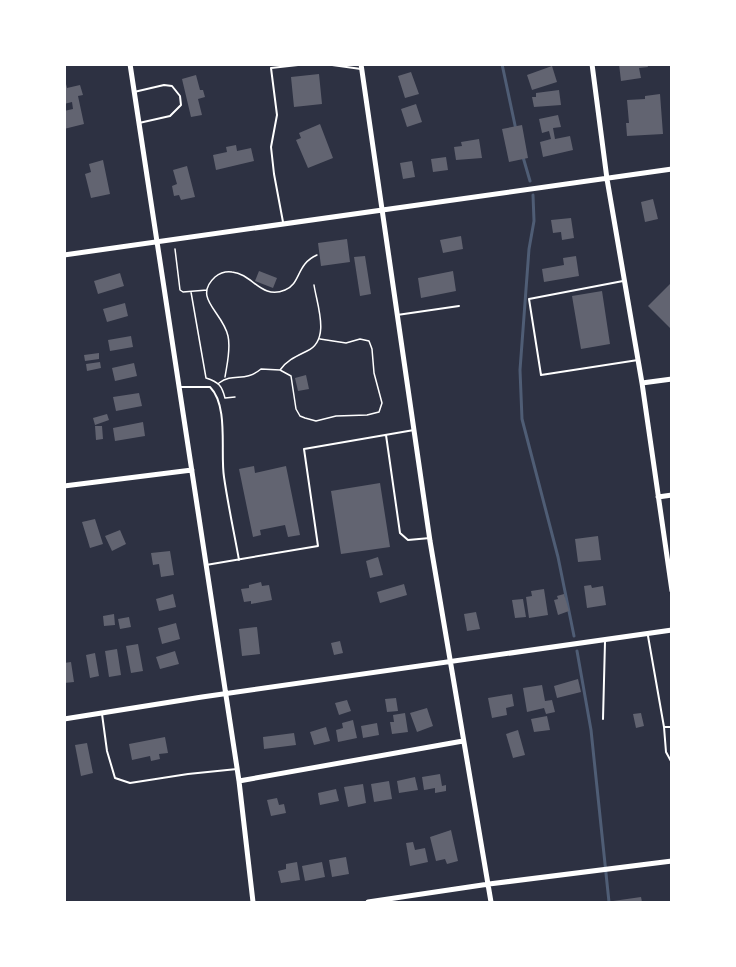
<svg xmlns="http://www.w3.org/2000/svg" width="736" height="967" font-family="Montserrat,sans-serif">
<rect width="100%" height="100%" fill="#2d3142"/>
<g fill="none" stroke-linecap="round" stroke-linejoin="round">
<path stroke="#4f5d75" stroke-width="3" d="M502,64L516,130
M523,157L530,181
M533,195L534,221L529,249L520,370L522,419L558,557L574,636
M577,651L591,730L609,902"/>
</g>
<path fill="#626471" d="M619,64H647L648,67L639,68L641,78L621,81Z
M552,66L557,82L532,90L527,75Z
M411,72L419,94L405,98L398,76Z
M319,74L322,104L294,107L291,77Z
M196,75L200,90H203L205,97L198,99L202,115L191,117L182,79Z
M64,84H66L67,88L80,85L83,95L78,96L84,124L64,129V111L73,109L72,102L64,104Z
M559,90L561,105L534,107L532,97H536V93Z
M660,94L663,134L627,136L626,123H629L627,100L645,99V96Z
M416,104L422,122L407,127L401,109Z
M558,115L561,127L553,128L555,139L570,136L573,150L543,157L540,142L551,139L549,131L542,133L539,119Z
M320,124L333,158L308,168L296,140L301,138L299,133Z
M522,125L528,158L509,162L502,129Z
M479,139L482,158L456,160L454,147L462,146L461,142Z
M236,145L237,151L251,148L254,161L216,170L213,155L227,152L226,147Z
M446,157L448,170L433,172L431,159Z
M103,160L110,194L91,198L85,174L91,172L89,164Z
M412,161L415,177L403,179L400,163Z
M187,166L195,197L181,200L179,195L174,196L172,186L177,184L173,170Z
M653,199L658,219L645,222L641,202Z
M571,218L574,238L562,240L561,232L553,233L551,220Z
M461,236L463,249L443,253L440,240Z
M347,239L350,262L321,266L318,243Z
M365,256L371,294L360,296L354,257Z
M576,256L579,276L544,282L542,269L564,265L563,258Z
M259,271L277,278L273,288L255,281Z
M453,271L456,291L421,298L418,278Z
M120,273L124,286L98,294L94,281Z
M672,282V330L648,306Z
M602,291L610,344L581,349L572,296Z
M125,303L128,316L107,322L103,309Z
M131,336L133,347L110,351L108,340Z
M99,353V359L85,361L84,355Z
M100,362L101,368L87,371L86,364Z
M134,363L137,376L115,381L112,368Z
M306,375L309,389L298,391L295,378Z
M139,393L142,406L116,411L113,397Z
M107,414L109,420L95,425L93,418Z
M143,422L145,436L115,441L113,428Z
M95,426H102L103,439L96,440Z
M254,466L255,473L286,466L300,535L288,537L285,525L260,530L261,535L253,537L239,469Z
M380,483L390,547L341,554L331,491Z
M95,519L103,544L90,548L82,522Z
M120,530L126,544L112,551L105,536Z
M598,536L601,560L578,562L575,539Z
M170,551L174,575L161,577L159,564L153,565L151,553Z
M378,557L383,575L370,578L366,561Z
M261,582L262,586L269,585L272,600L251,604V601L244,602L241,589L249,588V585Z
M404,584L407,595L380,603L377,592Z
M591,585L592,588L603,586L606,605L587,608L584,586Z
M544,589L548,615L529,618L526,597L532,596L531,591Z
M173,594L176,607L159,611L156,599Z
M564,594L569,611L558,615L554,600L558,599L557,596Z
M523,599L526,617L515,618L512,600Z
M476,612L480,629L467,631L464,614Z
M114,614L115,625L104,626L103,616Z
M129,617L131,627L120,629L118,619Z
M176,623L180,639L162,644L158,628Z
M257,627L260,654L242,656L239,629Z
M340,641L343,653L334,655L331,643Z
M138,644L143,671L131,673L126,646Z
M117,649L121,675L109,677L105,651Z
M175,651L179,664L160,669L156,657Z
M95,653L99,676L90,678L86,655Z
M71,662L74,682L64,683V663Z
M578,679L581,692L557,698L554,686Z
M542,685L545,701L552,700L555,712L546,714L544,708L527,712L523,688Z
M512,694L514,706L506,708L507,715L492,718L488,698Z
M396,698L398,711L387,712L385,699Z
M347,700L351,711L339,715L335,703Z
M427,708L433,726L417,732L410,713Z
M405,713L408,732L392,734L390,722H394L393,715Z
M641,713L644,726L636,728L633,714Z
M547,716L550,730L534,732L531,719Z
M353,720L357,738L338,742L336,730L343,728L342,723Z
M377,723L379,735L363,738L361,726Z
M326,727L330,741L314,745L310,732Z
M518,730L525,755L513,758L506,734Z
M294,733L296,745L264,749L263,737Z
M165,737L168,753L159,754L160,759L151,761L150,756L132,760L129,744Z
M87,743L93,773L81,776L75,745Z
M440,774L442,786L446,785V791L435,793V788L424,790L422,777Z
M415,777L418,790L399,793L397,781Z
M389,781L392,799L374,802L371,784Z
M363,784L366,803L348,807L344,787Z
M336,789L339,801L320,805L318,793Z
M277,798L279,805L284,804L286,813L271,816L267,800Z
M451,830L458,861L447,864L445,859L436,861L430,837Z
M413,842L415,850L425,848L428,862L410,866L406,843Z
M346,857L349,874L332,877L329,860Z
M297,862L300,880L281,883L278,871L286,869V864Z
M322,862L325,877L305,881L302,866Z
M641,897L642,902H613V901Z"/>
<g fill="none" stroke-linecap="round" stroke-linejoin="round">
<path stroke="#fff" stroke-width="1.5" d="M175,249L180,290L183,292L207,290
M191,292L206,378C219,382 222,386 225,398L235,397
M280,370C287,360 297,356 307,351C331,340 317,305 314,285
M225,377C227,364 231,349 228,336C223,312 192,298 215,277C220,273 225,271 232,272C253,274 261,300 285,290C301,284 296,264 317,255
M219,383C234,372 244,383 261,369L280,370L291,376L296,409L300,416L305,418L316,421L336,416L367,415L379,412L382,403L374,373L372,349L369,341L360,339L346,343L320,339"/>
<path stroke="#fff" stroke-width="2" d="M325,64L361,69
M134,92L164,85L172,86L180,96L181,105L170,116L139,123
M283,222L274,174L271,147L277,115L271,68L307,64
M623,281L529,299L541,375L638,360
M397,315L459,306
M180,387H210C229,406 220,452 224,477C228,505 234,532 239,560
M386,435L400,533L408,540L430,538
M206,565L318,546L304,449L414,430
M648,636L664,727L666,752L672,763
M102,714L107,751L115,778L130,783L188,774L237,769
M603,719L605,642
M664,727H672"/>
<path stroke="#fff" stroke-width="5" d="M130,64L239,781L253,902
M361,64L430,541L491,902
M592,64L607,179L642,383L672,591
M64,255L672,169
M642,383L672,379
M64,486L192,470
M658,497L672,495
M64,719L202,697L672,630
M239,781L463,741
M368,902L489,884L672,861"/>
</g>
<rect width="736" height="967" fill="none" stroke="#ffffff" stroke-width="132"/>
</svg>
